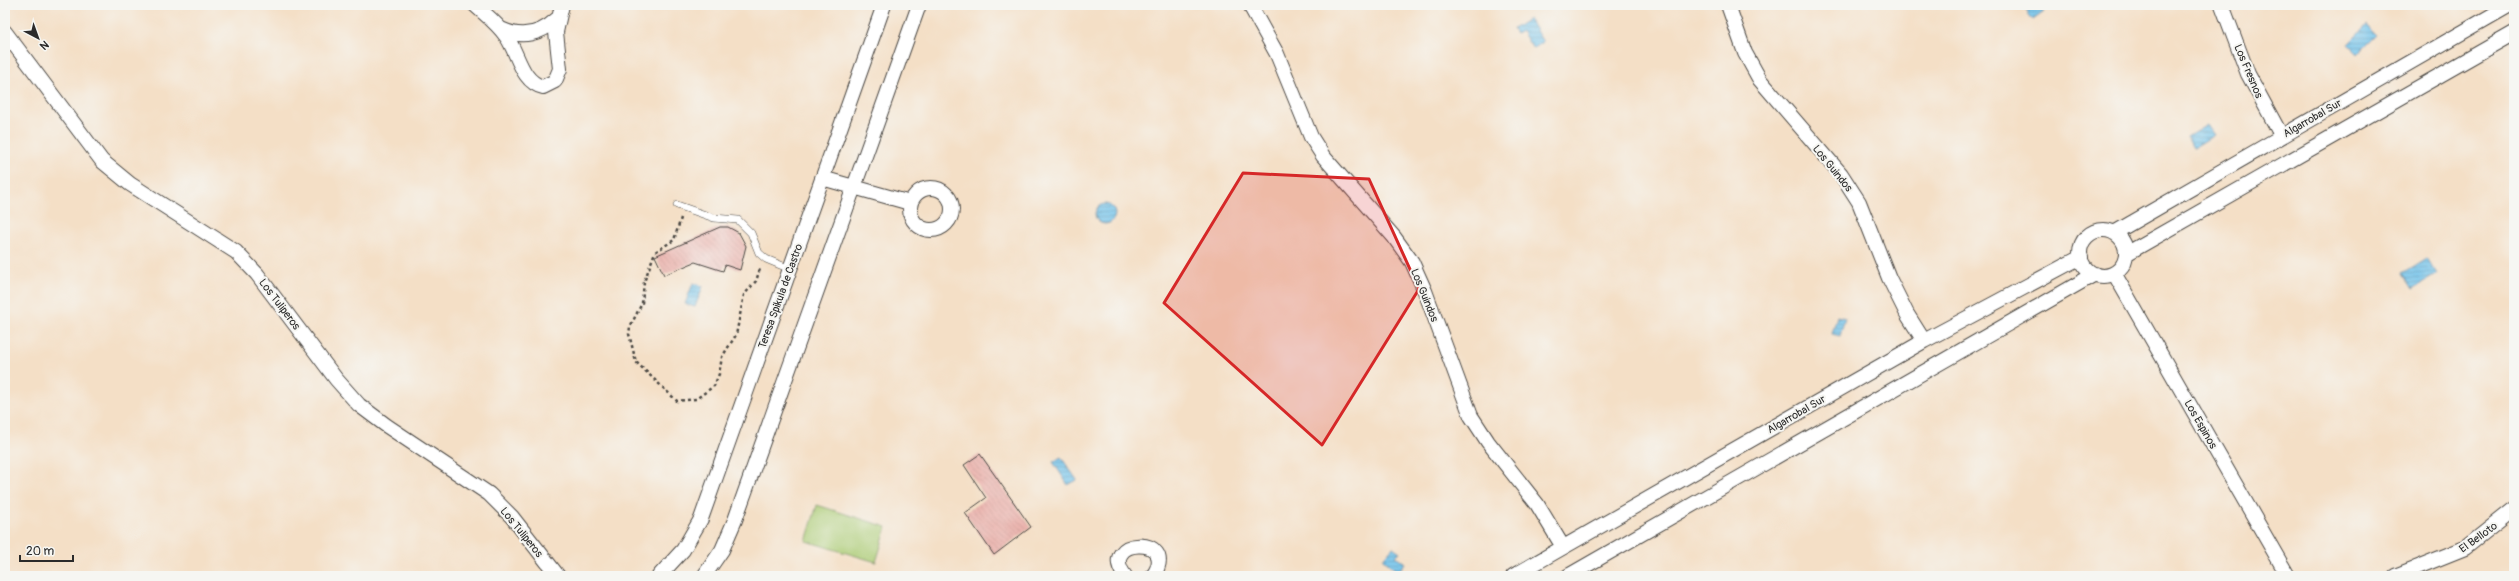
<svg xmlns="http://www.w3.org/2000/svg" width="2519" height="581" font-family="Pangolin,sans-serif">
<defs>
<pattern id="water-rules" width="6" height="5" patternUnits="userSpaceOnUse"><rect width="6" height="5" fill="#6ec1ea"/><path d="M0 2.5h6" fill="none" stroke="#5b9dbe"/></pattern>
<pattern id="building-back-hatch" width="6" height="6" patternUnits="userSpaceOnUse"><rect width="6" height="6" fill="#ebb4ae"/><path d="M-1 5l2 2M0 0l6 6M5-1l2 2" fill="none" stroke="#ca9b96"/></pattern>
</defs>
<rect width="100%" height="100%" fill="#f6f6f2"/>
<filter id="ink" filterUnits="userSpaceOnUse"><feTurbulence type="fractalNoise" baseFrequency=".025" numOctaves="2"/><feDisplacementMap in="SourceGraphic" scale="8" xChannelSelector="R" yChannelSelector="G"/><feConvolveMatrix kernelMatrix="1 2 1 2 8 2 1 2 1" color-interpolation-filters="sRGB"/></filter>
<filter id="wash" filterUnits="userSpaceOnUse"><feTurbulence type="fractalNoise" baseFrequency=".012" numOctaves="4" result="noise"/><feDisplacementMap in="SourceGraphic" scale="16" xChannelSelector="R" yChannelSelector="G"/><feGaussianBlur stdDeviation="0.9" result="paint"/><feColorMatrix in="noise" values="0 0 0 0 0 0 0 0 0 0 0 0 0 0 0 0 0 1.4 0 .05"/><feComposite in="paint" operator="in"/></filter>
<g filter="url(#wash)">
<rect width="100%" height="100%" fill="#f4dfc6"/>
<path fill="#abcb73" stroke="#6b7b4f" d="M817,505L887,527L876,562L806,541Z"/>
<path fill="url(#water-rules)" stroke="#4c768a" d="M2022,5H2039L2044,12L2033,20Z
M1529,19L1543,42L1533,49L1522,31L1516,34L1513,29Z
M2367,25L2377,35L2358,54L2348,44Z
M2207,125L2214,135L2193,148L2187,137Z
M1095 214a10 10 0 1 1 20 0a10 10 0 1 1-20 0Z
M2427,258L2437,274L2413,289L2403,273Z
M693,283L703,286L695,307L685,304Z
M1837,316L1845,318L1840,336L1832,334Z
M1061,457L1077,480L1068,485L1053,462Z
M1393,547L1400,552L1396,556L1405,563L1398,572L1383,559Z"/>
<g id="blocks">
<path fill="url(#building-back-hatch)" d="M720,227H728L739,233L746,246L740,270L725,265L723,271L695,262L664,275L655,256Z
M980,454L1031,527L994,555L965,513L986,498L964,465Z"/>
</g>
</g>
<g filter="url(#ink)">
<use href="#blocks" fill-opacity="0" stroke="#494642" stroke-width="1"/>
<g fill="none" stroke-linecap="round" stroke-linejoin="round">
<g stroke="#494642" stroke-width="8">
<path id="lane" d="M677,205L714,218L738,220L751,233L759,253L766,259L790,269"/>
</g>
<g stroke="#494642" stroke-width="16">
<path id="street" d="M475,5C486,15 498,24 506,36C518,52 521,82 543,87L555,81L560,69L556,32L562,5
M1252,5V9L1277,54L1311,137L1323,156L1394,237L1412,262L1425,291L1471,416L1488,442L1537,504L1563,547
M1728,5L1745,53L1760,80L1841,174L1859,202L1889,278L1907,314L1924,341
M2222,5L2248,74L2281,135
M501,29C522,39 541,34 557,19
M5,32L102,161L130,184L236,252L257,274L336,379L359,405L387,426L489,494L512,517L558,576
M822,178L910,203
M910 209a21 21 0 1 1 42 0a21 21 0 1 1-42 0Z
M2080 253a23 23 0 1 1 46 0a23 23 0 1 1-46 0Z
M2114,233L2510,5
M2126,254L2514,33
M2114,273L2288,576
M659,576L683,550L701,519L884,5
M704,576L722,550L735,520L919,5
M1125,576C1096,537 1181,534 1153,576
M1513,576L1924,341L2081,257
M1568,576L2095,274
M2395,576L2465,548L2514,509"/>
</g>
<path stroke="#494642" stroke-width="2.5" stroke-dasharray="3 3" stroke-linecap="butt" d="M681,218L674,240L655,252L644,282L642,303L630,327L629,334L636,362L677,401L696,399L714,386L719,374L722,357L736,335L744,295L756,281L760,269"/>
<use href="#lane" stroke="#fff" stroke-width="7"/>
<use href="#street" stroke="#fff" stroke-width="14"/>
</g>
</g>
<path fill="#d62828" fill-opacity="0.2" stroke="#d62828" stroke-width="3" stroke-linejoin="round" d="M1243,173L1369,179L1419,289L1322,445L1164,303Z"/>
<g text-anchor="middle" stroke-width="4" stroke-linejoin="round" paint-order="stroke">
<g font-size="11" fill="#2b2b2b" stroke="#f6f6f2">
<text transform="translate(2249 71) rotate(67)" y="4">Los Fresnos</text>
<text transform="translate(2312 118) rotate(-30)" y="4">Algarrobal Sur</text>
<text transform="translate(1833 168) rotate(51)" y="4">Los Guindos</text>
<text transform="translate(1425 295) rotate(68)" y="4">Los Guindos</text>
<text transform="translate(780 296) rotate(-70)" y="4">Teresa Spikula de Castro</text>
<text transform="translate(280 304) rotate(53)" y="4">Los Tuliperos</text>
<text transform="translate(1796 414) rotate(-30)" y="4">Algarrobal Sur</text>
<text transform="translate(2201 424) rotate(60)" y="4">Los Espinos</text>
<text transform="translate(522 532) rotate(51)" y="4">Los Tuliperos</text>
<text transform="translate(2478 537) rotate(-36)" y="4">El Belloto</text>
</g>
</g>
<rect width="2519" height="581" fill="none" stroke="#f6f6f2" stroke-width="20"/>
<g transform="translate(38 38) rotate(139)" stroke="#f6f6f2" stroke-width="3" paint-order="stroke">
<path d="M0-3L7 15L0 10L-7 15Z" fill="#2b2b2b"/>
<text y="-6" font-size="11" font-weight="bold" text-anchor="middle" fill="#2b2b2b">N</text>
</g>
<path d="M20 555v6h53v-6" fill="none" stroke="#2b2b2b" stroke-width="2"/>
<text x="26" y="555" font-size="12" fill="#2b2b2b" stroke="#f6f6f2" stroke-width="3" paint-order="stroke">20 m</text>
</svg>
